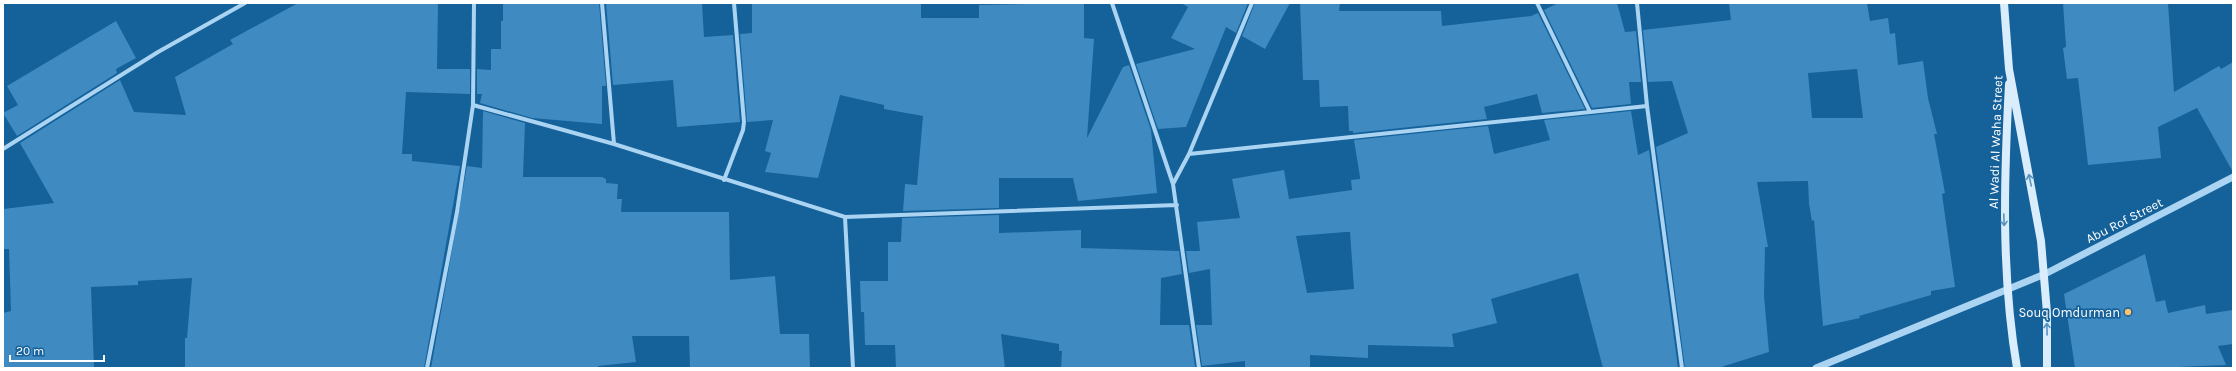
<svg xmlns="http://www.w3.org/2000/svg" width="2236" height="371" font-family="Karla,sans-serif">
<rect width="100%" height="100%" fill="#15619a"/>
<path fill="#3e8ac1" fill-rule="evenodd" d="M298,3L438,4L437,69H470V94L406,92L402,154H412V161L460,166L424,368H185V338H187L192,278L138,281V285L91,287L94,368H3V313L11,311L9,249H3V209L54,203L20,143L120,80L134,112L186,115L175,77L233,44L230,40Z
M503,3H599L606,86H602V124L532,118L480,103L482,94H477V69L491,70V49H501V21H503Z
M606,3H702L704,37L733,35L740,122L677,127L673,80L613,85Z
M752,3H921V18H979V5L1084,3V38L1094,39L1087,138L1123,67L1129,65L1151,130L1157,193L1078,201L1073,178H999V208L903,211L905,184L917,185L923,116L884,109V105L840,95L818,178L765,172L771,153L765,151L773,120L747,122L740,34L752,33Z
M1181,3H1248L1236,33L1226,27L1186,127L1158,129L1136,64L1195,49L1171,38L1188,7Z
M1255,3H1290L1265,49L1242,36Z
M1300,3H1340L1339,11H1441L1442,26L1531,16L1538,13L1585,109L1542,113L1537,94L1484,107L1487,119L1353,133V131H1349L1348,106L1320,107L1319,80H1303Z
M1558,3H1617L1625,32L1636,31L1641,82H1629L1631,104L1592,108L1544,10Z
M1729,3H1867L1870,21L1888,18L1890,34L1895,33L1898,65L1923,61L1928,98L1937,134H1934L1945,193L1942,194L1955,287L1931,291V295L1859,316L1860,318L1823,326L1814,220L1812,221L1809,204L1808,181L1757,182L1768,247H1765L1764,296L1769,352L1718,368H1685L1656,147L1688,133L1672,81L1648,82L1643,30L1731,20ZM1857,69L1863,118H1812L1808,73Z
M2063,3H2168L2174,92L2219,66L2221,69L2233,62V172L2197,108L2158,127L2161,158L2088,165L2078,78L2067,79L2063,48L2066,47Z
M116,21L136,58L116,69L117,73L17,136L3,113L18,105L7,86Z
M483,111L525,123L523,177H602L606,179V183L618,184L617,199H622L621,212H729L730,280L775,276L780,334H809L810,368H690L689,336H632L636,362L598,366V368H431L467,166L482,168Z
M1631,111L1638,155L1649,150L1678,368H1603L1578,273L1491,299L1497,323L1452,334L1454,347L1368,345V358L1310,355V368H1245V361L1202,366L1196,325H1212L1210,269L1189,273L1186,251H1200L1197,222L1240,218L1232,179L1284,170L1289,199L1352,190L1351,180L1360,179V177L1354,140L1488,126L1494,154L1550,140L1544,120ZM1346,232H1350L1354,289L1307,293L1296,236Z
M999,215V233L1081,230V248L1179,251L1182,274L1161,278L1160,325H1189L1195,367L1061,368L1062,351H1059V344L1001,334L1005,368H896L895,345H865L864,312H861L860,281H888V242H901L902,218Z
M2145,254L2156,302L2165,300L2168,313L2205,305L2206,314L2233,310V344L2218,346L2226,365L2152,368H2075L2064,294Z"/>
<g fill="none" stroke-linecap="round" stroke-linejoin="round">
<path stroke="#aad4f2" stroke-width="4" d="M602,3L614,144
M1112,3L1173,184
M1537,3L1590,112
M1637,3L1647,106L1682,368
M473,105L614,144L845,217L1177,205
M3,149L158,52L245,3
M1189,154L1647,106
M724,180L743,130L744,122L734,3
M845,217L853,368
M427,368L457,212L473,105L474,3
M1199,368L1173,184L1189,154L1252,3"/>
<path stroke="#aad4f2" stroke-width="7" d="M1816,368L2045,274L2233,177"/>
<path stroke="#d9edfc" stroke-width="8" d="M2004,3L2009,69L2041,241L2047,313V368
M2009,84C2004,179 2001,274 2017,368"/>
</g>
<defs><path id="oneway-shaft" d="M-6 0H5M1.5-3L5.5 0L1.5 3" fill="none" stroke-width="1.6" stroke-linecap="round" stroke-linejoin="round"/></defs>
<g stroke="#5a92bc">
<use href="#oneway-shaft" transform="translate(2030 180) rotate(-102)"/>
<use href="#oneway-shaft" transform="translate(2004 220) rotate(88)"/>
<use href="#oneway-shaft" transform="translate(2047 329) rotate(-91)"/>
</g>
<circle fill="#ffc16b" stroke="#15619a" stroke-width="1.5" cx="2128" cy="312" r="4"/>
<g text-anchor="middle" stroke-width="3.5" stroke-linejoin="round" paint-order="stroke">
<g font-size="13" fill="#fff" stroke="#15619a">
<text transform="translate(1995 142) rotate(-88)" y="5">Al Wadi Al Waha Street</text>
<text transform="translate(2124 220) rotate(-27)" y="5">Abu Rof Street</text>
</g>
<g font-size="13" fill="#fff" stroke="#15619a" text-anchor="end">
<text x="2120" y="317">Souq Omdurman</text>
</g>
</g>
<rect width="2236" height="371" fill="none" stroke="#ffffff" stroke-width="8"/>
<path d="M10 355v6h94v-6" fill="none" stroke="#ffffff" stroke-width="2"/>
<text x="16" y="355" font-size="12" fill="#ffffff" stroke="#15619a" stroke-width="3" paint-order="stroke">20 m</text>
</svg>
